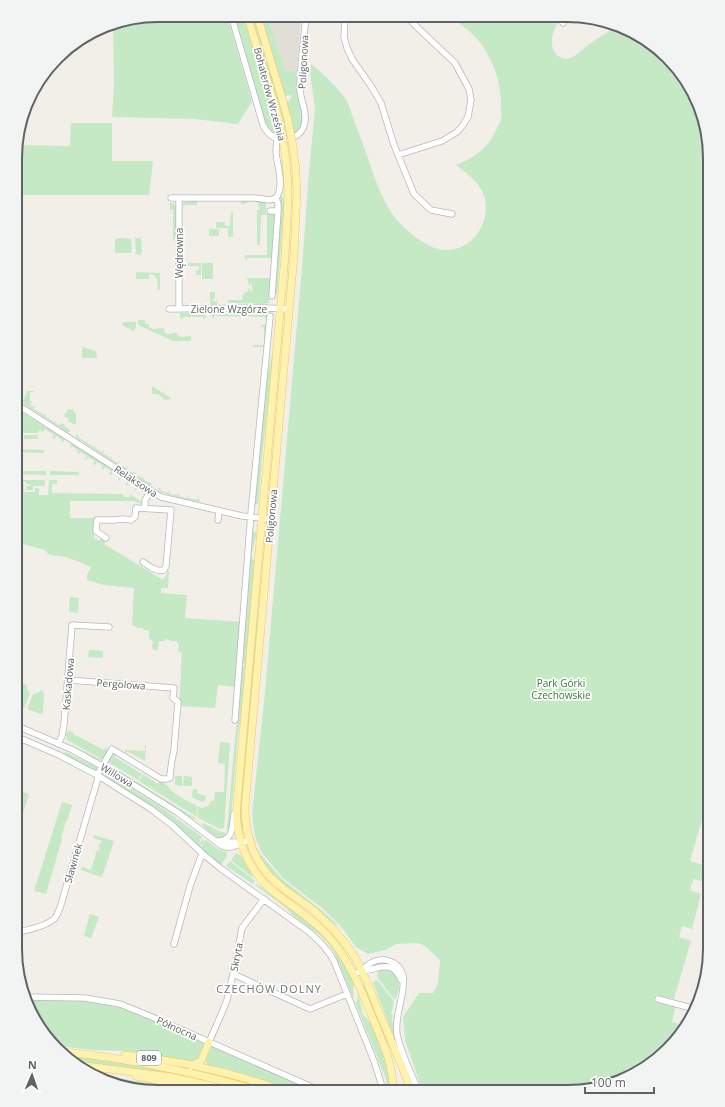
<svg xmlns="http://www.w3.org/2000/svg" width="725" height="1107" font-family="'Open Sans',sans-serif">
<rect width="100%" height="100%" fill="#f1efe8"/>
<path fill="#e1ded6" d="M268,15H301L297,71L285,70Z"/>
<path fill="#c5e8c5" d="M158,15H227L252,102L238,124L195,119L112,117L114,86L113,23Z
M233,15H245L272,106L289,101L291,98V95L285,96L259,15H268L285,70L297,71C297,78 296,86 298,93C300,109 312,130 288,136C278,138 273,134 266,127Z
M250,15H254L279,99L276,100Z
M450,16H562C556,25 551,34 552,45C553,52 559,59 567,59C569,58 571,58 573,57C576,55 580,51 583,49C593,41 604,34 615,28L654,44L699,103L710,158V786L702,812L704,813L690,861L710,867V883L693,879L690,890L701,894L692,929L682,926L679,937L691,941L674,999L656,995L654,1001L675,1007L672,1022L686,1026L681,1036L622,1081L567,1092H423L405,1040L403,1017L419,993H433L438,983L440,960L425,946L418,943L396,944L385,950L368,954L356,947L340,925L321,907L284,879L262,853L255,837L253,824L252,813L264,703L303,256L308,184L315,108L310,73L311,64C325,75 337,87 347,101C354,120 361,139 368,158C375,179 382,201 396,219C407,231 426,248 443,250C472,252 492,222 484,196C480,182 467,174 456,165C476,157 489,147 498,126C499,124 501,121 501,118C502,114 501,109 501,105C501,82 493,58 478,40C470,30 459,24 450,16Z
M71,123H112V161H153L149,195H17L19,334H16V145L70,146Z
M281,196L284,199V211L277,294H274L279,199Z
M190,199H197V205H182L184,202L190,201Z
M241,200H251L265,202L266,203V215H261L260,245H257V210H260L258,203L254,201C249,201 246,204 241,204Z
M170,203H173L176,206V240L173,241V210H170Z
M231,212H233V237H228V228H216V222H225V226H230Z
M267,213H276L273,258H247V261L244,256L246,255H267Z
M209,229H219V236H209Z
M122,238L131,239L132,249L131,253H115V239Z
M135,238H141L142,251L141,255L135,254L136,250Z
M182,263H201V275H196V271L199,270V266H184L182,265Z
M202,263H213V279H202Z
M136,272L160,273V290H158L157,279L154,275L149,274V279H136Z
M247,278H271L269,303L264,304L228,303V300H242L243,294H244V293L247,292L249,288L252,293V283L249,286Z
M210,292H215V298L213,299V301H217L218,298L217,305H210Z
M180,313H205L206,314V317L204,319L203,317H183L182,320L180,317Z
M214,313L225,314H268L265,347H253V345H264V327H261L262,325L266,324V317L214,316V319L212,317V314Z
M138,320H145V324H149V327L152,328V329L164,328V332L166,333L167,334L177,333V335L180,336L181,337L191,336V341H173L138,325Z
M123,322H136V326L134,331L122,325Z
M82,347L96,351L97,358H82Z
M272,355C275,375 268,402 266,423C262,450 261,477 258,504H255L254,503L266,374L268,372Z
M152,386L171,398L170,399L165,400L158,394H152Z
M27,391H34V392H30V401H33L30,403L32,407L35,406L34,409L44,415L46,413L45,416L59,425L62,423L65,425L64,426L70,430V432H67L24,404L23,401Z
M16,409L64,439V441L62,442H61L62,440L56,436L54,439L52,438L54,435L45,429L43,432L40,430L37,433H16V420L18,412L16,411Z
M68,409L74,410V413H76V425L68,421L69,419L64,416Z
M24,435H38V439H24Z
M76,435H79L78,437L86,442L88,440L87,443L94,447L96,445L95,448L102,452L104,450L103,453L110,458L112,455L111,459L118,463L120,460L119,464L126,468L128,466L127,469L134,473L137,471L135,474L142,478L144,476L143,479L150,483L151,482L152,485H149L77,438L76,437Z
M71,444H73L146,491V494H143L144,493L137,488L135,491L134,490L136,487L129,483L127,486L126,485L127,482L121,478L119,481L118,480L119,477L113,473L111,475H109L111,471L105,467L103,470L101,469L103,466L97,462L95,465L93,464L95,461L88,457L86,460L85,459L87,456L80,452L78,454L77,453L78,451L72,446L71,448L70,447Z
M17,449L44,450V453L17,452Z
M17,471H46V475L17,474Z
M50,471L79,472V475H50Z
M16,479L18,480V486H20V484H24V492H35V488H39V495H48L49,480H57V484H52V493L123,494L124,497H130V494L141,502V504L134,501H70V518H95L94,538L99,541L101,538L106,541L104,544L163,580L169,570L168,588H161V593L187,595L185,618L240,622L235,687L218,685L215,708L179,706L182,652H179L178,650L179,645L177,641H170V640L165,639V641H159L158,650H154L152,648L153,642L150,639H149V630H143V628H138L132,625L134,588L104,585L87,580V575L91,567C75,560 67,556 49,555L45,550L16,542Z
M20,480H45V486H33V490H26V486H30L31,484H26V482H20Z
M159,488H161L160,490L168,493L170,490V494L178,495L179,492V496L187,498L189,494L188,498L197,500L198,498L200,500L198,502L170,495L159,491L158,489Z
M252,531L257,532L251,556L253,557L252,559L254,560L255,571L244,695L238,734L230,830H227L236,728L237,722H238L239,718L237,714L242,666L244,667C245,664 244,663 242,661Z
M263,533H264C256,632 251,730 244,829L241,830L239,810Z
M70,597L79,598L78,613L69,612Z
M89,650L103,651V658L88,657Z
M24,684L27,685V689L30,693L24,708L15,704C15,695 16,689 24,684Z
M41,690L43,691L44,694L43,712L41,714L27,709L33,694L38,693Z
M68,731L73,732V734L104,750L106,747L108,752L104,758L102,759L67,740L66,734Z
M220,742L230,743L224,828L220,829L198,818L197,806L202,808L208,806L211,801H214L215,792H224L225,764L218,763Z
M70,744L102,760H97Z
M145,745H146L145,761L131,753L125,752V750L145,751Z
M66,752L97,767V770L95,772L62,754Z
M112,754H116L115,757L142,774L138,780L108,762Z
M108,764L195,818V820L178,810L111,768Z
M102,772H105L161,807L202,837L199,842L200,843L203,839L205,841L199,848L101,775Z
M143,774L158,784L160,781C166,783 168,787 172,791C178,797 188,801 196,805L197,817L139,781Z
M175,776H182V786L176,785L175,784Z
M184,776L192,777V786H183Z
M15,789L29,794L21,820L15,818Z
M193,789H197V793L206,796L205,801L202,802L192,797Z
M62,802L72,805L67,821H66L61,838L62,839L46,894L34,891Z
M203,823L219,831L224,832L226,836C216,841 209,832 202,825Z
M250,833H252L256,846L260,854L283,880L320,909L338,925L337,926L277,880L267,869L256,852Z
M94,835L114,841L102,877L81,870L82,867L91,870L97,850L99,851L100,847L98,846L99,844H100L102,841L93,838Z
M206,840L218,849L227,852L226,858L220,866L200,848Z
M236,853C245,857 251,869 253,878L231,860Z
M230,861L255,881L253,884L226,866Z
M256,884L271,893L318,930L334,947L355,983L353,987L354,997L353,998L334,952L328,943L321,936L296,918L285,907L255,885Z
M90,914L99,917L91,938L84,936Z
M381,968L392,971C401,983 400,984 396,999L393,998L377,977L378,973L376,969Z
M376,980L378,981L393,1000L394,1002L391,1014L393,1015L392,1019L394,1033H392L373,982Z
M365,985L389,1043L387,1044L362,986Z
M357,989L362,1010H361L363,1015C374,1021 386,1055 389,1070C390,1077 390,1084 391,1092L387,1091L386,1079L355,1002L357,1001L358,997Z
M25,999L87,1001L103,1003L119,1007L135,1012L202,1041C207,1047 201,1054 199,1060L193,1062L144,1053L123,1051L93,1050L59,1046L26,1004Z
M213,1046L315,1091H291L247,1075L208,1065L205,1060L210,1047Z
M65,1055L137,1064L188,1075L187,1077L170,1074L70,1061Z
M100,1075L173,1087L189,1091H140Z"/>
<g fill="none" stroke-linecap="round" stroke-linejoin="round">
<g stroke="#b5b8bc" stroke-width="7">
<path id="minor" d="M231,15L263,125C267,133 274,140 284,139C292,139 301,135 304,126C308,114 301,102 300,90C300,65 304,40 306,15
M345,16L344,37L347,48L352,59L371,86L381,103L394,145L414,194L431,210L452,214
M563,23L569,16
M398,155L442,141L457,132L463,125L468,117L471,100L469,89L455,63L420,30L406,16
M171,198H255L270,200L276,198
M179,198V309
M276,198C285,186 277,166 276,152C276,147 277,143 277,139
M270,211H278
M272,296L278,211V204L276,198
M169,309L266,308L289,309
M16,405L24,409L161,497L242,516L271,519
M145,508V500L151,491
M218,520L219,511
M106,538L96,531L97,520H114L123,519L131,520L135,517L136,508L171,510L166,566L164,570C156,572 149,566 143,562
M235,720L251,513L270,316
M15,725L73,750L118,775L177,812L222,846C233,850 239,843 249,840
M15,736L59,755L97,775L151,809L172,825L203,854L220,868L309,932C319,941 328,949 334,961L374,1061L381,1083V1091
M58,744L62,736L64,724L72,625L109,627
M217,841C234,841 232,826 234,814
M221,842C228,843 234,841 241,843
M15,933C26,930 45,927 54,919C57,917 58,911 60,908L98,778L97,775L112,749L161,779H167L170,778V775L172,760L174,750L178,702L173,698L174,688L68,680
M174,944L190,886L200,859L203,854
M362,970C369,963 378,957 389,961C396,963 402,969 403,976C406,995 394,1014 397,1034C400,1051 412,1075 419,1092
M233,974L310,1009L347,994
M354,974C360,971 366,971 373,969C386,965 395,965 401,980
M25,997L85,998L120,1004L157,1019L321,1091
M658,999L695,1009
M695,1008L710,951
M209,1042L220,1017L227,1000L233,974L242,928L264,899"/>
</g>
<g stroke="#f2c960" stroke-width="8">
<path id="major" d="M247,15L273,99
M257,15L281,95
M297,191L294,255L245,808C245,837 255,865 278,884C289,894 303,902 314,911C329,924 342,938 353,954C364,972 371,991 378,1010C390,1037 401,1064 412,1092
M288,198L285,255L237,804C234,838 248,871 275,893C293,907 313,919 329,937C350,961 361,990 373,1019C383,1043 394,1066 393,1092
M63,1052C131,1058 196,1073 261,1091
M125,1055C179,1060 234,1073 284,1091
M78,1065L171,1077L234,1091
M191,1066L201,1061L209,1042
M136,1076L168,1082L204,1091"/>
</g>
<use href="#minor" stroke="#fff" stroke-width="5.5"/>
<use href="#major" stroke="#fff2af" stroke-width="7"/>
<g stroke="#f2c960" stroke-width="8" stroke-linecap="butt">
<path id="major-bridge" d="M281,95C291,127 296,158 297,191
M273,99C283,131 288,164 288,198"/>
</g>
<use href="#major-bridge" stroke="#fff2af" stroke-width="7"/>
</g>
<g text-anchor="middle" stroke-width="3.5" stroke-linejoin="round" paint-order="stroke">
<rect fill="#fff" stroke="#8f9295" stroke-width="1" x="137" y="1051" width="24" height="14" rx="3"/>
<g font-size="9" font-weight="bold" fill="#5f6368">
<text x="149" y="1061">809</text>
</g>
<g font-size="10" fill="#5f6368" stroke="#fff">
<text transform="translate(303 62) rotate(-87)" y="4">Poligonowa</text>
<text transform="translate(270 94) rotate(75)" y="4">Bohaterów Września</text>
<text transform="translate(179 253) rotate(-90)" y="4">Wędrowna</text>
<text x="229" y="313">Zielone Wzgórze</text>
<text transform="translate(136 481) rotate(33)" y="4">Relaksowa</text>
<text transform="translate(271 516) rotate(-85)" y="4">Poligonowa</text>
<text transform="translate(68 684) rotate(-85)" y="4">Kaskadowa</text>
<text transform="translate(121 684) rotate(4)" y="4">Pergolowa</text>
<text transform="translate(117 775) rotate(31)" y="4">Willowa</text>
<text transform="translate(73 863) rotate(-74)" y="4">Sławinek</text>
<text transform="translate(236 957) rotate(-79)" y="4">Skryta</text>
<text transform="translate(177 1028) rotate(24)" y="4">Północna</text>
</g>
<g font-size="10" fill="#348238" stroke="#fff">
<text x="561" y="687">Park Górki<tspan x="561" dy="12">Czechowskie</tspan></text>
</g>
<g font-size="11" letter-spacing="1" fill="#70757a" stroke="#fff">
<text x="269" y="993">CZECHÓW DOLNY</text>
</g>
</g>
<path d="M0 0H725V1107H0ZM158 22H567A136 136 0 0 1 703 158V949A136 136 0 0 1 567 1085H158A136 136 0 0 1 22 949V158A136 136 0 0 1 158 22Z" fill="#f2f3f3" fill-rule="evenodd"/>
<path fill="none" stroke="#5f6368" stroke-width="2" d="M158 22H567A136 136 0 0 1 703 158V949A136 136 0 0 1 567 1085H158A136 136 0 0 1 22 949V158A136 136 0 0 1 158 22Z"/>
<g transform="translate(32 1075) rotate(2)" stroke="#ffffff" stroke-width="3" paint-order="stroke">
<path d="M0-3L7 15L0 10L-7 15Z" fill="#5f6368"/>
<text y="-6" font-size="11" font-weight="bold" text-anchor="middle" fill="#5f6368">N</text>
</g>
<path d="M585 1087v6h69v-6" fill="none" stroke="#5f6368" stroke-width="2"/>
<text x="591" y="1087" font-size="12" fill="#5f6368" stroke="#ffffff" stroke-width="3" paint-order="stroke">100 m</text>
</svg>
